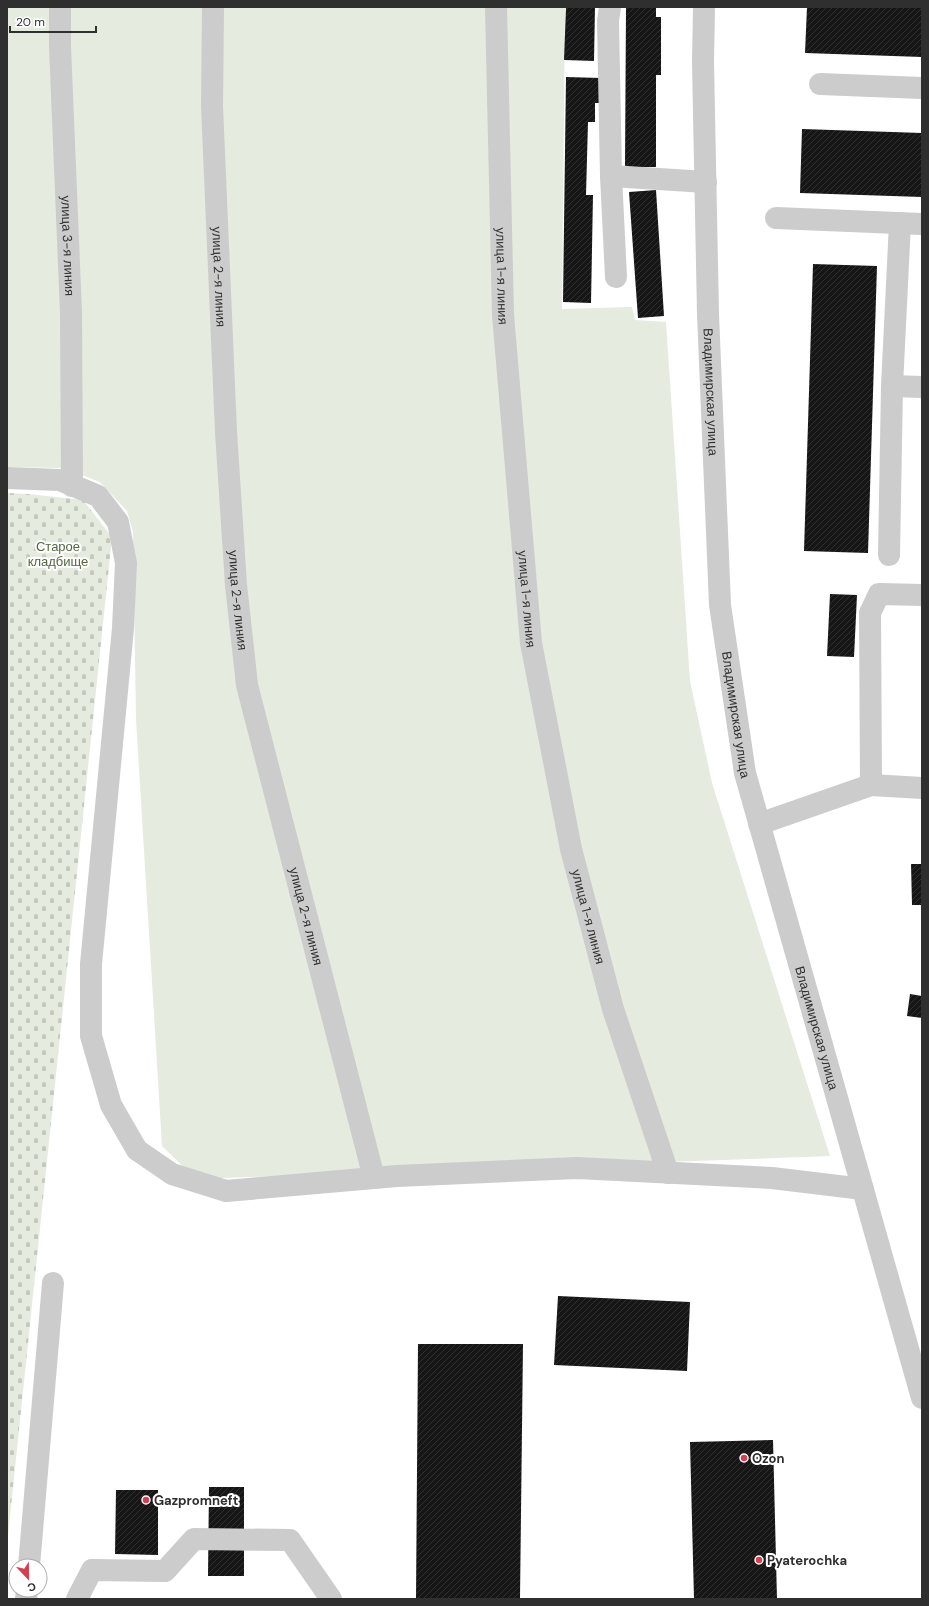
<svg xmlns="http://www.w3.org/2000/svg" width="929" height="1606" font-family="'DM Sans',sans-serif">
<defs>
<pattern id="cemetery-stones" width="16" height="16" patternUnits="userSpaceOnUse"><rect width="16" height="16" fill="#e5ebde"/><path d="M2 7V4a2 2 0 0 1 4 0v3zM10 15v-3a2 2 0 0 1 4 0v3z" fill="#c5cabf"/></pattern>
<pattern id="building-hatch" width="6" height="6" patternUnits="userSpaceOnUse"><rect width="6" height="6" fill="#161616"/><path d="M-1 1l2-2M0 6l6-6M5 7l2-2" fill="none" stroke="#303030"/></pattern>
</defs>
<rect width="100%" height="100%" fill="#fff"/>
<path fill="url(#cemetery-stones)" d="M7,493L28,494L83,500L112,537L7,1545Z"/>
<path fill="#e5ebde" d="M7,7H565L562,309L632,307L635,320L666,322L690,681L712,783L830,1156L196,1179L162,1146L136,719L133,532L127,511L100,482L63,468L7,467Z"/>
<path fill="url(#building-hatch)" d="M566,7H595L594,61L564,60Z
M626,7H656V17H661V75H656V167H625Z
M807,7H922V57L805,53Z
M566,77L601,78L600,103H595V122H588L586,195H593L591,303L563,302Z
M802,129L922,133V197L800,193Z
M656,190L664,316L638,318L629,192Z
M813,264L877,266L868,553L804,551Z
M830,594L857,595L854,657L827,656Z
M911,864H922V905H912Z
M910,994L922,996V1018L907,1016Z
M558,1296L690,1302L687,1371L554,1365Z
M418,1344H523L520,1599H416Z
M773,1440L777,1599H694L690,1442Z
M209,1487H244V1576H208Z
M116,1490H158V1555L115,1554Z"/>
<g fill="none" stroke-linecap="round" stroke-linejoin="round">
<g stroke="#ccc" stroke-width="22">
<path id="s1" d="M60,7V46L71,313L72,486"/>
<path id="s2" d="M213,7L212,106L226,432L236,585L247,685L374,1178"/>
<path id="s3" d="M496,7L503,315L531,643L571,849L613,1009L668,1173"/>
<path d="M610,7L608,21L611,176L616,277"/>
<path id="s4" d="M704,7L703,62L708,314L720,605L745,773L922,1398"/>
<path d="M820,84L922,88"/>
<path d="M611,176L706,182"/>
<path d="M776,218L922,224"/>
<path d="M892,386L922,387"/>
<path d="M7,478L60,480L98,496L118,522L126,563L123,628L91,964V1036L111,1105L137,1150L172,1174L226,1191L397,1176L577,1168L772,1178L863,1189"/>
<path d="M889,555L892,386L900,223"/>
<path d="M871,785L870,613L879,594L922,595"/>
<path d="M759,824L871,785L922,788"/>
<path d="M29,1566L53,1283"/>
<path d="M26,1599L27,1590"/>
<path d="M77,1599L92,1570L165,1571L194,1539L290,1540L331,1599"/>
</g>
</g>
<g fill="#d83e4f" stroke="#fff" stroke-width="1.5">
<circle cx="744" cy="1458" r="4"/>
<circle cx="146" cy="1500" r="4"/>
<circle cx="759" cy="1560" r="4"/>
</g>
<g text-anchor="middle" stroke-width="4" stroke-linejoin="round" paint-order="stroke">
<g font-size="13" fill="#2f2f2f" stroke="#fff">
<text dy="5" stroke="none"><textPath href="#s1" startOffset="239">улица 3-я линия</textPath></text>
<text dy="5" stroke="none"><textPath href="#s3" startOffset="269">улица 1-я линия</textPath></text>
<text dy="5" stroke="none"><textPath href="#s2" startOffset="270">улица 2-я линия</textPath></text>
<text dy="5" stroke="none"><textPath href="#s4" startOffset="385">Владимирская улица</textPath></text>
<text dy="5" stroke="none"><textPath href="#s3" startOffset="593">улица 1-я линия</textPath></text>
<text dy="5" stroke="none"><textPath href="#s2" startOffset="594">улица 2-я линия</textPath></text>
<text dy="5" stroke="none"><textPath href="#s4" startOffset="709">Владимирская улица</textPath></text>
<text dy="5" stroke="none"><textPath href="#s3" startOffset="917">улица 1-я линия</textPath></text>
<text dy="5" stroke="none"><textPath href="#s2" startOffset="918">улица 2-я линия</textPath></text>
<text dy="5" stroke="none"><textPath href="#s4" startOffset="1033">Владимирская улица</textPath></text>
</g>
<g font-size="13" fill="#53673f" stroke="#fff">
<text x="58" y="551">Старое<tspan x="58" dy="15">кладбище</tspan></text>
</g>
<g font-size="13" font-weight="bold" fill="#2f2f2f" stroke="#fff" text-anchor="start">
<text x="752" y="1463">Ozon</text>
<text x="154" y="1505">Gazpromneft</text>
<text x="767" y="1565">Pyaterochka</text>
</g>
</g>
<rect width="929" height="1606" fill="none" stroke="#2f2f2f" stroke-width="16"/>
<g transform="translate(28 1578) rotate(158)"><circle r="19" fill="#ffffff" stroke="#acacac"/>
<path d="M0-3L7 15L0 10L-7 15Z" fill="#d83e4f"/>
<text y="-6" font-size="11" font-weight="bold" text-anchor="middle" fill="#2f2f2f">С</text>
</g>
<path d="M10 26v6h86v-6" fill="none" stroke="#2f2f2f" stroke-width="2"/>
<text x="16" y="26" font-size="12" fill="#2f2f2f" stroke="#ffffff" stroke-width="3" paint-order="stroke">20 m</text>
</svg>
